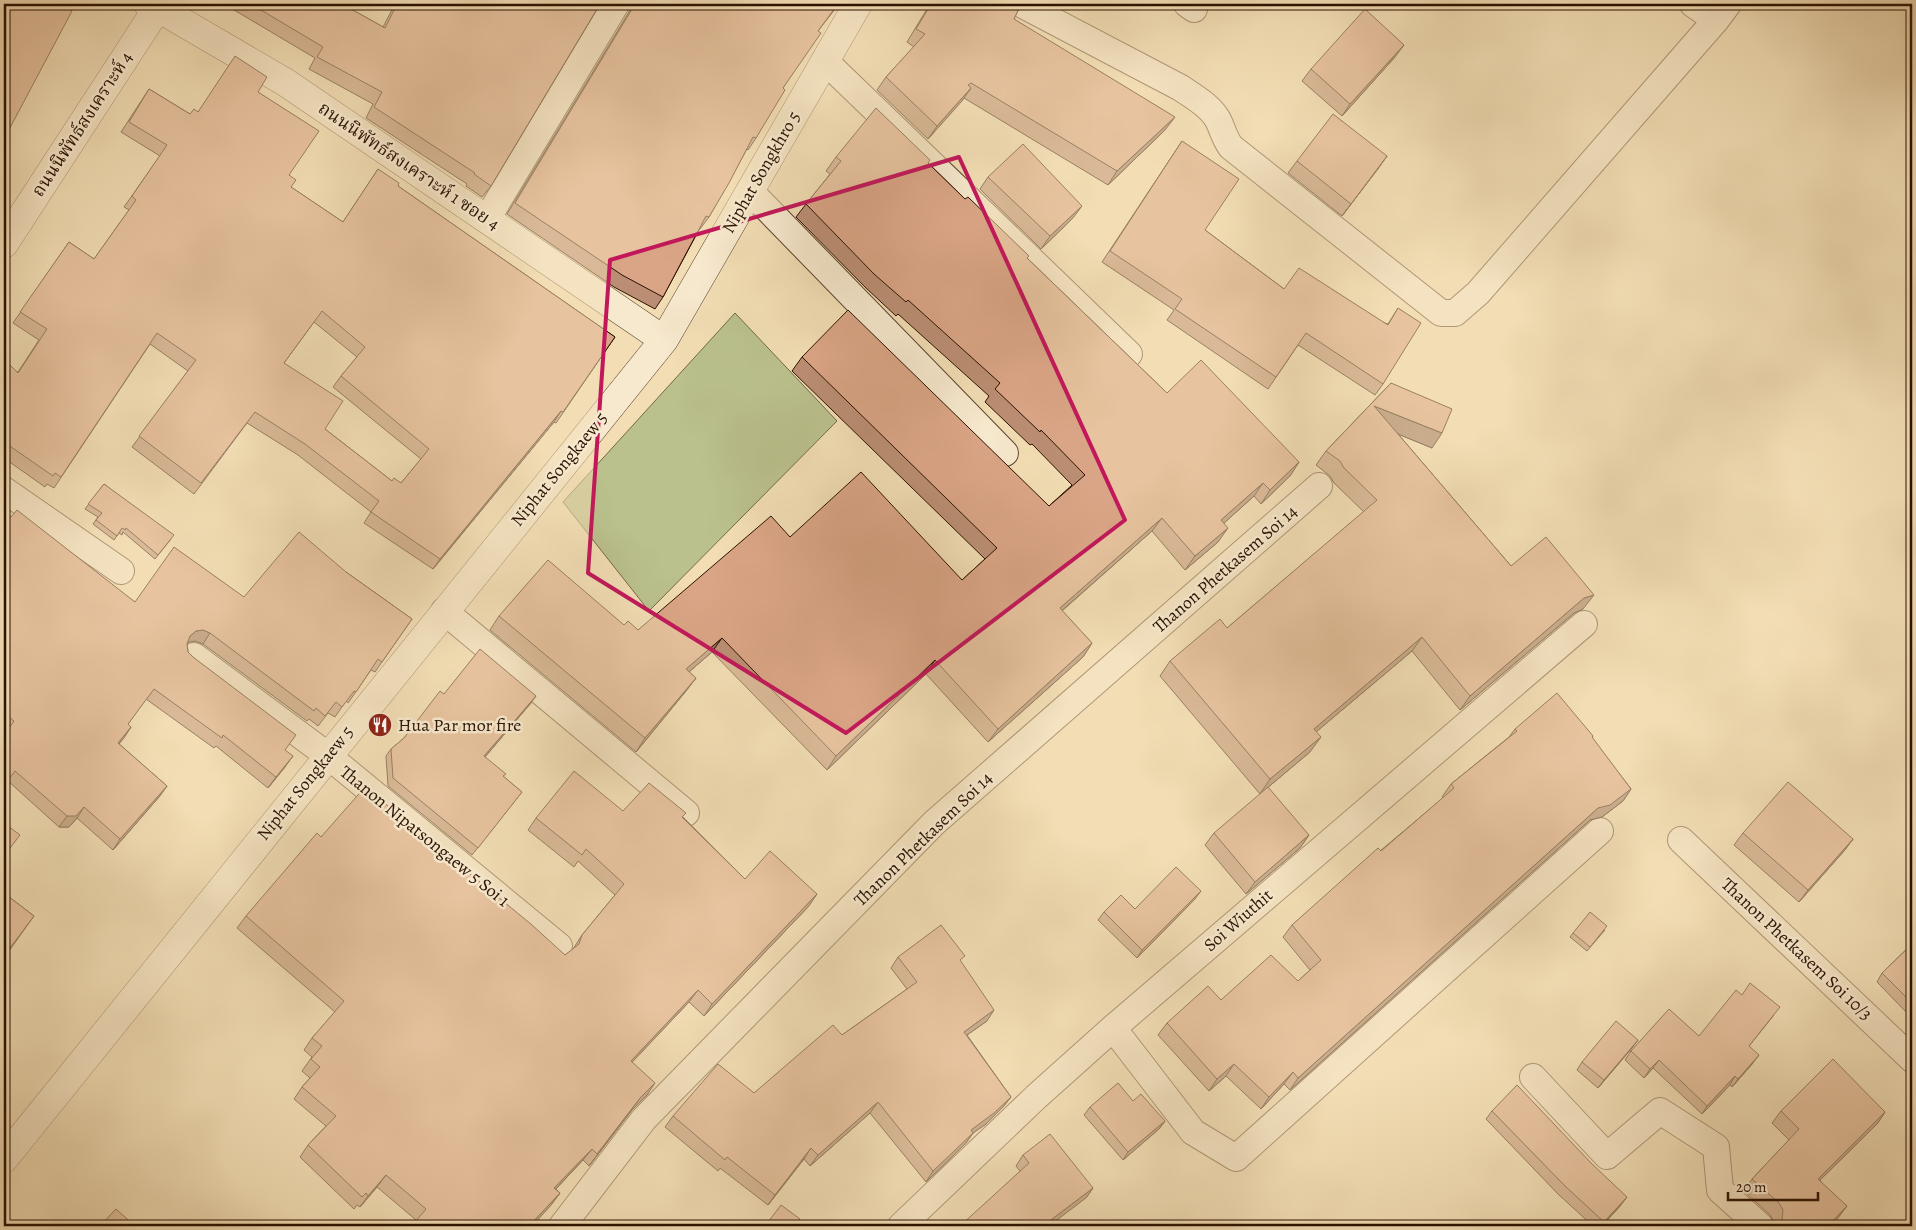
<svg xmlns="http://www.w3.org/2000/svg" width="1916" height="1230" font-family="Alegreya,'Noto Serif Thai',serif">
<rect width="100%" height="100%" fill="#f2ddb4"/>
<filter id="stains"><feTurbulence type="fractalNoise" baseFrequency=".004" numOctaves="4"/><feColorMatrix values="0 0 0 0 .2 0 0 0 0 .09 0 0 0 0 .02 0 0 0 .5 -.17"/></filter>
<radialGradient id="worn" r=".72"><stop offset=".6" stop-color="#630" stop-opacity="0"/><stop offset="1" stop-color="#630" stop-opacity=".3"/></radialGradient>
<path fill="#bac18d" stroke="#726946" d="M735,313L837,421L649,611L563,502Z"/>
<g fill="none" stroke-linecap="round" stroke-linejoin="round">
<g stroke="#5d442d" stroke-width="28">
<path id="minor" d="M1021,4L1181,88C1194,97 1212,107 1219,122C1223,131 1225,139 1231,147L1441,313H1455L1478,293L1716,20L1728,4
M1187,4L1194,9
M1693,4L1716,20
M825,61L1129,354
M750,191L1005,453
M487,219L616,4
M4,490L121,571
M444,611L686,813
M194,656L327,755L559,946
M1681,840L1912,1059
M1113,1028L1193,1132L1236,1158L1600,831
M1533,1077L1607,1156L1660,1111L1716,1147L1720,1190L1760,1226
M562,1226L644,1119L934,823L1319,486
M901,1226L1036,1097L1113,1028L1584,624"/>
</g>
<g stroke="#5d442d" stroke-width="29">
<path id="tertiary" d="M148,4L158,8L285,82L664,340
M4,244L160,4
M4,1159L664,340L858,4"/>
</g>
<use href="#minor" stroke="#f7e9ce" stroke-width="26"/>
<use href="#tertiary" stroke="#f7e9ce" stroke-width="28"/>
</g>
<path fill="#bb8e73" stroke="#2b1100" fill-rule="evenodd" d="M224,4H342L383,27L395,4H600L491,186L482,197L466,186L467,184L366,118L373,104L309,69L315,58Z
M631,4H839L818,31L783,88L756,138L748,150L747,149L709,217L700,229V228L663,297L655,309L614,287L507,214L629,12Z
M930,4H1021L1014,19L1165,130L1108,185L964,98L928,139L877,90L886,77L914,47L907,42Z
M1395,57L1342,116L1302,81L1311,69Z
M149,89L190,114L258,92L289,175L291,187L343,222L378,169L398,186L615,337L556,423L554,422L433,569L364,523L371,512L298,455L247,423L194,494L132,447L188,371L150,344L54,488L47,484L45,487L4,458V369L18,372L39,340L13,323L69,242L94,259L129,210L124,207L160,156L121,132ZM314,322L357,357L341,376L333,387L421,459L401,483L392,481L325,429L284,363Z
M1182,141L1205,230L1284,289L1388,324L1398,308L1383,384L1375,395L1298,345L1268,389L1167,320L1174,310L1102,262Z
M1387,156L1342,216L1288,173L1297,161Z
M836,157L928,163L965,199L1029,256L1027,258L1167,393L1299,462L1290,476L1261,504L1254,496L1224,523L1218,542L1185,570L1152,531L1062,611L1092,643L1083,657L988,742L926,674L827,770L712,652L689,672L696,678L686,691L636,752L490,630L499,616L624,625L638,630L790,537L962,580L985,559L792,371L802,357L1049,506L1072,485L1032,444L1030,445L985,402L989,396L898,314L896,316L865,287L796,217L806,204L830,174L826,171Z
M988,177L1073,218L1041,249L980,189Z
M1391,383L1432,448L1398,434L1511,566L1583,609L1574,613L1460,710L1412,651L1316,732L1310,752L1260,794L1160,676L1170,661L1227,628L1364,512L1334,483L1330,476L1316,465L1326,451Z
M104,484L171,539L155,559L123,532L122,535L119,533L114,540L93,524L98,517L85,509Z
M4,512L135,602L244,597L346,572L412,619L375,672L371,670L348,703L346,701L335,717L328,713L318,726L309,719L307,721L203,644L195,641L189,642L187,643L188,652L193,657L285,750V767L268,788L216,746L214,748L146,699L128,724L131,727L119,744L167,786L159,797L113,850L77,818L69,827H59L8,781L7,731L4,729Z
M444,694L531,703L485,757L504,777L522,792L472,855L388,786L386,756L391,749L404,738Z
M1515,729L1593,736L1592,738L1631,789L1623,801L1602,817L1590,820L1290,1090L1284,1084L1261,1109L1226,1076L1209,1091L1158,1035L1167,1023L1221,1000L1298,981L1310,970L1283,937L1292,925L1443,798L1442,797L1451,784L1509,737Z
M623,811L683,817L745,879L809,906L704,1016L689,1002L632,1062L647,1095L632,1110L589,1166L583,1160L556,1189L560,1193L551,1205L532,1226H411L416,1220L377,1187L360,1207L357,1205L354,1209L300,1157L308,1145L326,1126L294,1099L302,1087L310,1078L302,1071L312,1057L304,1050L312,1038L335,1012L237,928L246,916L321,837L565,955L573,949L582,935L615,895L578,861L574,867L528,830L536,818Z
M1214,833L1309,835L1300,848L1246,894L1205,845Z
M1743,833L1853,839L1844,851L1799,902L1734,845Z
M4,893L34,916L4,958Z
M1195,899L1137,958L1098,920L1104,912L1135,909Z
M1605,930L1587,951L1570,937L1573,933Z
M1912,944V1014L1910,1016L1877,982L1882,973Z
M898,957L987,1021L967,1035L1011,1097L1003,1107L986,1124L973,1133L966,1143L926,1182L870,1113L810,1166L804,1159L768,1205L720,1168L718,1171L665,1127L673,1116L754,1093L842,1035L907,989L891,968Z
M1742,995L1774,1015L1749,1046L1753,1063L1732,1087L1730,1085L1702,1114L1653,1068L1644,1078L1625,1060L1631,1051L1699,1036Z
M1638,1040L1632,1048L1598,1088L1577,1070L1582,1062Z
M1133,1101L1165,1121L1159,1129L1123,1160L1084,1115L1090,1107Z
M1492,1111L1621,1205L1602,1226H1593L1558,1194L1486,1119Z
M1781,1111L1885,1112L1877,1124L1820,1180L1838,1218L1831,1226H1774V1222L1770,1215L1744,1191L1752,1179L1789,1140L1772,1123Z
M1023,1155L1093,1188L1086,1198L1020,1171L1016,1166Z"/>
<path fill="#99745e" stroke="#2b1100" d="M1404,45L1395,57L1342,116L1350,104Z
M971,88L962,101L928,139L937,126Z
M1175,117L1165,130L1108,185L1117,171Z
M1387,156L1378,169L1342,216Z
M1082,206L1073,218L1041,249L1050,236Z
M1374,406L1442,433L1432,448L1364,420Z
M561,411L554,422L433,569L440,559Z
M1299,462L1290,476L1261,504L1270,490Z
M1263,483L1254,496L1212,534L1221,520Z
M1162,518L1152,531L1050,621L1060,608Z
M1228,528L1218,542L1185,570L1195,556Z
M1594,595L1583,609L1574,613L1460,710L1470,696L1584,598Z
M203,630L210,633L203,644L195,641L189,642L182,647L190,636L196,631Z
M1422,637L1412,651L1303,743L1314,729Z
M722,638L712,652L676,683L686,669Z
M1092,643L1083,657L988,742L998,729Z
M935,660L926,674L827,770L836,756Z
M696,678L686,691L636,752L645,738Z
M536,696L531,703L479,764L484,756Z
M131,727L124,738L110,754L118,743Z
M1321,737L1310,752L1260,794L1270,779Z
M293,756L285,767L268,788L276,777Z
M167,786L159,797L113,850L120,839Z
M1631,789L1623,801L1602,817L1590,820L1290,1090L1298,1078L1598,808Z
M84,807L77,818L69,827H59L67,816Z
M1309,835L1300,848L1246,894L1255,882Z
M1853,839L1844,851L1799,902L1808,890Z
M1201,891L1195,899L1137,958L1142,950Z
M817,894L809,906L704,1016L712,1004Z
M698,990L689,1002L622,1073L631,1061Z
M994,1010L987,1021L957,1042L964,1032Z
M1638,1040L1632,1048L1598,1088L1604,1080Z
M1759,1055L1753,1063L1732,1087L1738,1079Z
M1659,1060L1653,1068L1644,1078L1650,1069Z
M1234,1064L1226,1076L1209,1091L1217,1079Z
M1293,1072L1284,1084L1261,1109L1269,1097Z
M1735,1076L1730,1085L1702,1114L1707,1106Z
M655,1083L647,1095L632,1110L589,1166L640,1098Z
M1011,1097L1003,1107L986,1124L973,1133L966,1143L926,1182L933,1171L971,1130Z
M878,1102L870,1113L810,1166L818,1155Z
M1885,1112L1877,1124L1809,1191L1818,1179Z
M1165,1121L1159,1129L1123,1160L1128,1152Z
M811,1148L804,1159L768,1205L775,1195Z
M592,1149L583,1160L546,1199L554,1188Z
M386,1175L377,1187L360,1207L368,1196Z
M1093,1188L1086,1198L1049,1226H1043Z
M560,1193L551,1205L532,1226H529Z
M1627,1197L1621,1205L1602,1226H1601Z
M1847,1206L1838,1218L1831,1226H1828Z"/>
<path fill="#daa586" stroke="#2b1100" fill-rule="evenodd" d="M4,4H59L72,11L4,139Z
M251,4H342L385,28L397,4H600L491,186L474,174L475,173L374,107L382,92L317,57L323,47Z
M635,4H838L818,31L821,33L783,88L785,90L756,138L753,137L729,183L709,217L706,216L663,297L622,275L515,203Z
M931,4H1021L1014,19L1175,117L1117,171L971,83L968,85L971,88L937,126L886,77L925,34L916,29Z
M1365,9L1404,45L1350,104L1311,69Z
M235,56L267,77L258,92L319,131L289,175L296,180L291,187L343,222L378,169L399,183L398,186L615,337L563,412L561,411L440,559L371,512L379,501L305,444L255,412L201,483L139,436L196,360L157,333L61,477L55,473L53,476L4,442V369L8,363L18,373L47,329L20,312L69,242L94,259L136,200L132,196L167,145L129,122L149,89L190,114L194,109L198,112ZM322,311L365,347L341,376L429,449L401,483L394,478L392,481L325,429L343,401L284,363Z
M876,108L930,160L928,163L965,199L968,197L1029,256L1027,258L1167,393L1201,360L1299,462L1270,490L1263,483L1221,520L1228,528L1195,556L1162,518L1060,608L1092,643L998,729L935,660L836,756L722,638L686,669L696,678L645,738L499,616L548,560L624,625L628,621L638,630L771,516L790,537L861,472L962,580L997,548L802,357L848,310L1049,506L1085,475L1041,430L1040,432L995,389L1000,383L908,300L906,302L874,274L806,204L841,161L836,157Z
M1333,114L1387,156L1351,204L1297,161Z
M1182,141L1239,179L1205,230L1284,289L1299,268L1388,325L1398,308L1421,323L1383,384L1306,333L1276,377L1175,309L1182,299L1110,251Z
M1023,144L1082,206L1050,236L988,177Z
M1391,383L1452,409L1442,433L1374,406L1511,566L1546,537L1594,595L1584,598L1470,696L1422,637L1314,729L1321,737L1270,779L1170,661L1220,619L1227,628L1377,500L1344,468L1340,461L1326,451Z
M104,484L174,535L158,555L126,528L125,530L122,528L117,536L96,520L102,513L88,504Z
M17,510L135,602L174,547L244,597L299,532L346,572L412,619L382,662L378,659L356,692L354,691L342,707L336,702L325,716L316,708L314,711L210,633L203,630L196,631L190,636L187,644L188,652L193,657L296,735L285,750L293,756L276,777L223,735L222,738L154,689L128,724L131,727L118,743L167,786L120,839L84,807L76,816H67L15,771L4,786V735L14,721L4,713V512L11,517Z
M480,649L536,696L484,756L506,774L503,776L522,792L478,848L393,778L391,749L404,738L440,691L444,694Z
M1557,693L1593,736L1592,737L1631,789L1610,805L1598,808L1298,1078L1293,1072L1269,1097L1234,1064L1217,1079L1167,1023L1208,986L1221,1000L1271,955L1298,981L1321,960L1292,925L1378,848L1381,851L1454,788L1451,784L1517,731L1515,729Z
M574,771L623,811L649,783L686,813L682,817L745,879L770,851L817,894L712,1004L698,990L631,1061L655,1083L640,1098L597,1154L592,1149L554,1188L560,1193L529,1226H420L415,1222L426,1209L386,1175L368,1196L366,1193L362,1197L308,1145L336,1116L302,1087L320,1067L311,1059L322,1046L312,1038L344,1001L246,916L317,833L321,837L365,787L532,925L565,955L579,944L582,935L624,884L586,849L582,855L536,818Z
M1788,782L1853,839L1808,890L1743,833Z
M1268,787L1309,835L1255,882L1214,833Z
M4,823L20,835L4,856Z
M1176,867L1201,891L1142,950L1104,912L1121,895L1135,909Z
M4,893L34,916L10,948L4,943Z
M1590,912L1607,926L1590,947L1573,933Z
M941,925L965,956L960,960L994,1010L964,1032L1011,1097L994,1113L971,1130L973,1133L933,1171L878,1102L818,1155L811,1148L775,1195L727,1157L725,1160L673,1116L718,1064L754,1093L833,1025L842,1035L917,982L898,957Z
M1912,944V1003L1882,973Z
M1750,983L1780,1007L1749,1046L1759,1055L1738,1079L1735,1076L1707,1106L1659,1060L1650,1069L1631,1051L1669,1009L1699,1036L1736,990L1742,995Z
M1616,1021L1638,1040L1604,1080L1582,1062Z
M1833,1059L1885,1112L1818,1179L1847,1206L1828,1226H1790L1782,1219L1783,1210L1779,1203L1752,1179L1799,1129L1781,1111Z
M1118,1083L1133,1101L1141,1094L1165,1121L1128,1152L1090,1107Z
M1517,1085L1592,1164L1627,1197L1604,1222L1564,1185L1492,1111Z
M1050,1134L1093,1188L1043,1226H960L1029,1163L1023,1155Z
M781,1205L800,1219L794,1226H765Z
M116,1209L135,1226H100Z"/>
<path d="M0 0H1916V1230H0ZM959,157L1125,520L846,733L588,573L610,260Z" fill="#f2ddb4" fill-opacity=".55" fill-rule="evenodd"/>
<path fill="none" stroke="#c2185b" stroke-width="4" stroke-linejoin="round" d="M959,157L1125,520L846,733L588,573L610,260Z"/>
<defs>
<g id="restaurant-disc" transform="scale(1.25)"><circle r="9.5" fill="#8f2418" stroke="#f7e9ce"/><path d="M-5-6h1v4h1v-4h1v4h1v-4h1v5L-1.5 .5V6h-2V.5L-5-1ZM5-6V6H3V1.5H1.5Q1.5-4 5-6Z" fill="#fff"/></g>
</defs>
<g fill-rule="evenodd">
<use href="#restaurant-disc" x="380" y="725"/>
</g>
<g text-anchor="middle" stroke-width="5" stroke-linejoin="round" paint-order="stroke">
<g font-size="18" fill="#2b1100" stroke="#f7e9ce">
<text transform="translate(82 124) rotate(-57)" y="6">ถนนนิพัทธ์สงเคราะห์ 4</text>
<text transform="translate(409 166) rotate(34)" y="6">ถนนนิพัทธ์สงเคราะห์ 1 ซอย 4</text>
<text transform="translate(761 172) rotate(-60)" y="6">Niphat Songkhro 5</text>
<text transform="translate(559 469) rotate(-51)" y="6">Niphat Songkaew 5</text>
<text transform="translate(1225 569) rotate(-41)" y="6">Thanon Phetkasem Soi 14</text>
<text transform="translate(305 783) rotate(-51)" y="6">Niphat Songkaew 5</text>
<text transform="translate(425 836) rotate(39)" y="6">Thanon Nipatsongaew 5 Soi 1</text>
<text transform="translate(923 839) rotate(-44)" y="6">Thanon Phetkasem Soi 14</text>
<text transform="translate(1238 920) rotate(-41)" y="6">Soi Wiuthit</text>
<text transform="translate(1797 949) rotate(43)" y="6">Thanon Phetkasem Soi 10/3</text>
</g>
<g font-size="18" fill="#2b1100" stroke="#f7e9ce" text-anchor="start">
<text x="398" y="731">Hua Par mor fire</text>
</g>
</g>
<rect width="1916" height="1230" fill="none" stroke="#f2ddb4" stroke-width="20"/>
<rect x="5" y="5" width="1906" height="1220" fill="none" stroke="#2b1100" stroke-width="2.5"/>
<rect x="10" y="10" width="1896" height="1210" fill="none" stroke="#2b1100"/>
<path d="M1728 1192v8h90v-8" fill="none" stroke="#2b1100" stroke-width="2.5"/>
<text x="1736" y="1192" font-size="15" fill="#2b1100" stroke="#f7e9ce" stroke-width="4" paint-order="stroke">20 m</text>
<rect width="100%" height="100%" filter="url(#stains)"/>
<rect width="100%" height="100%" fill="url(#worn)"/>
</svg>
